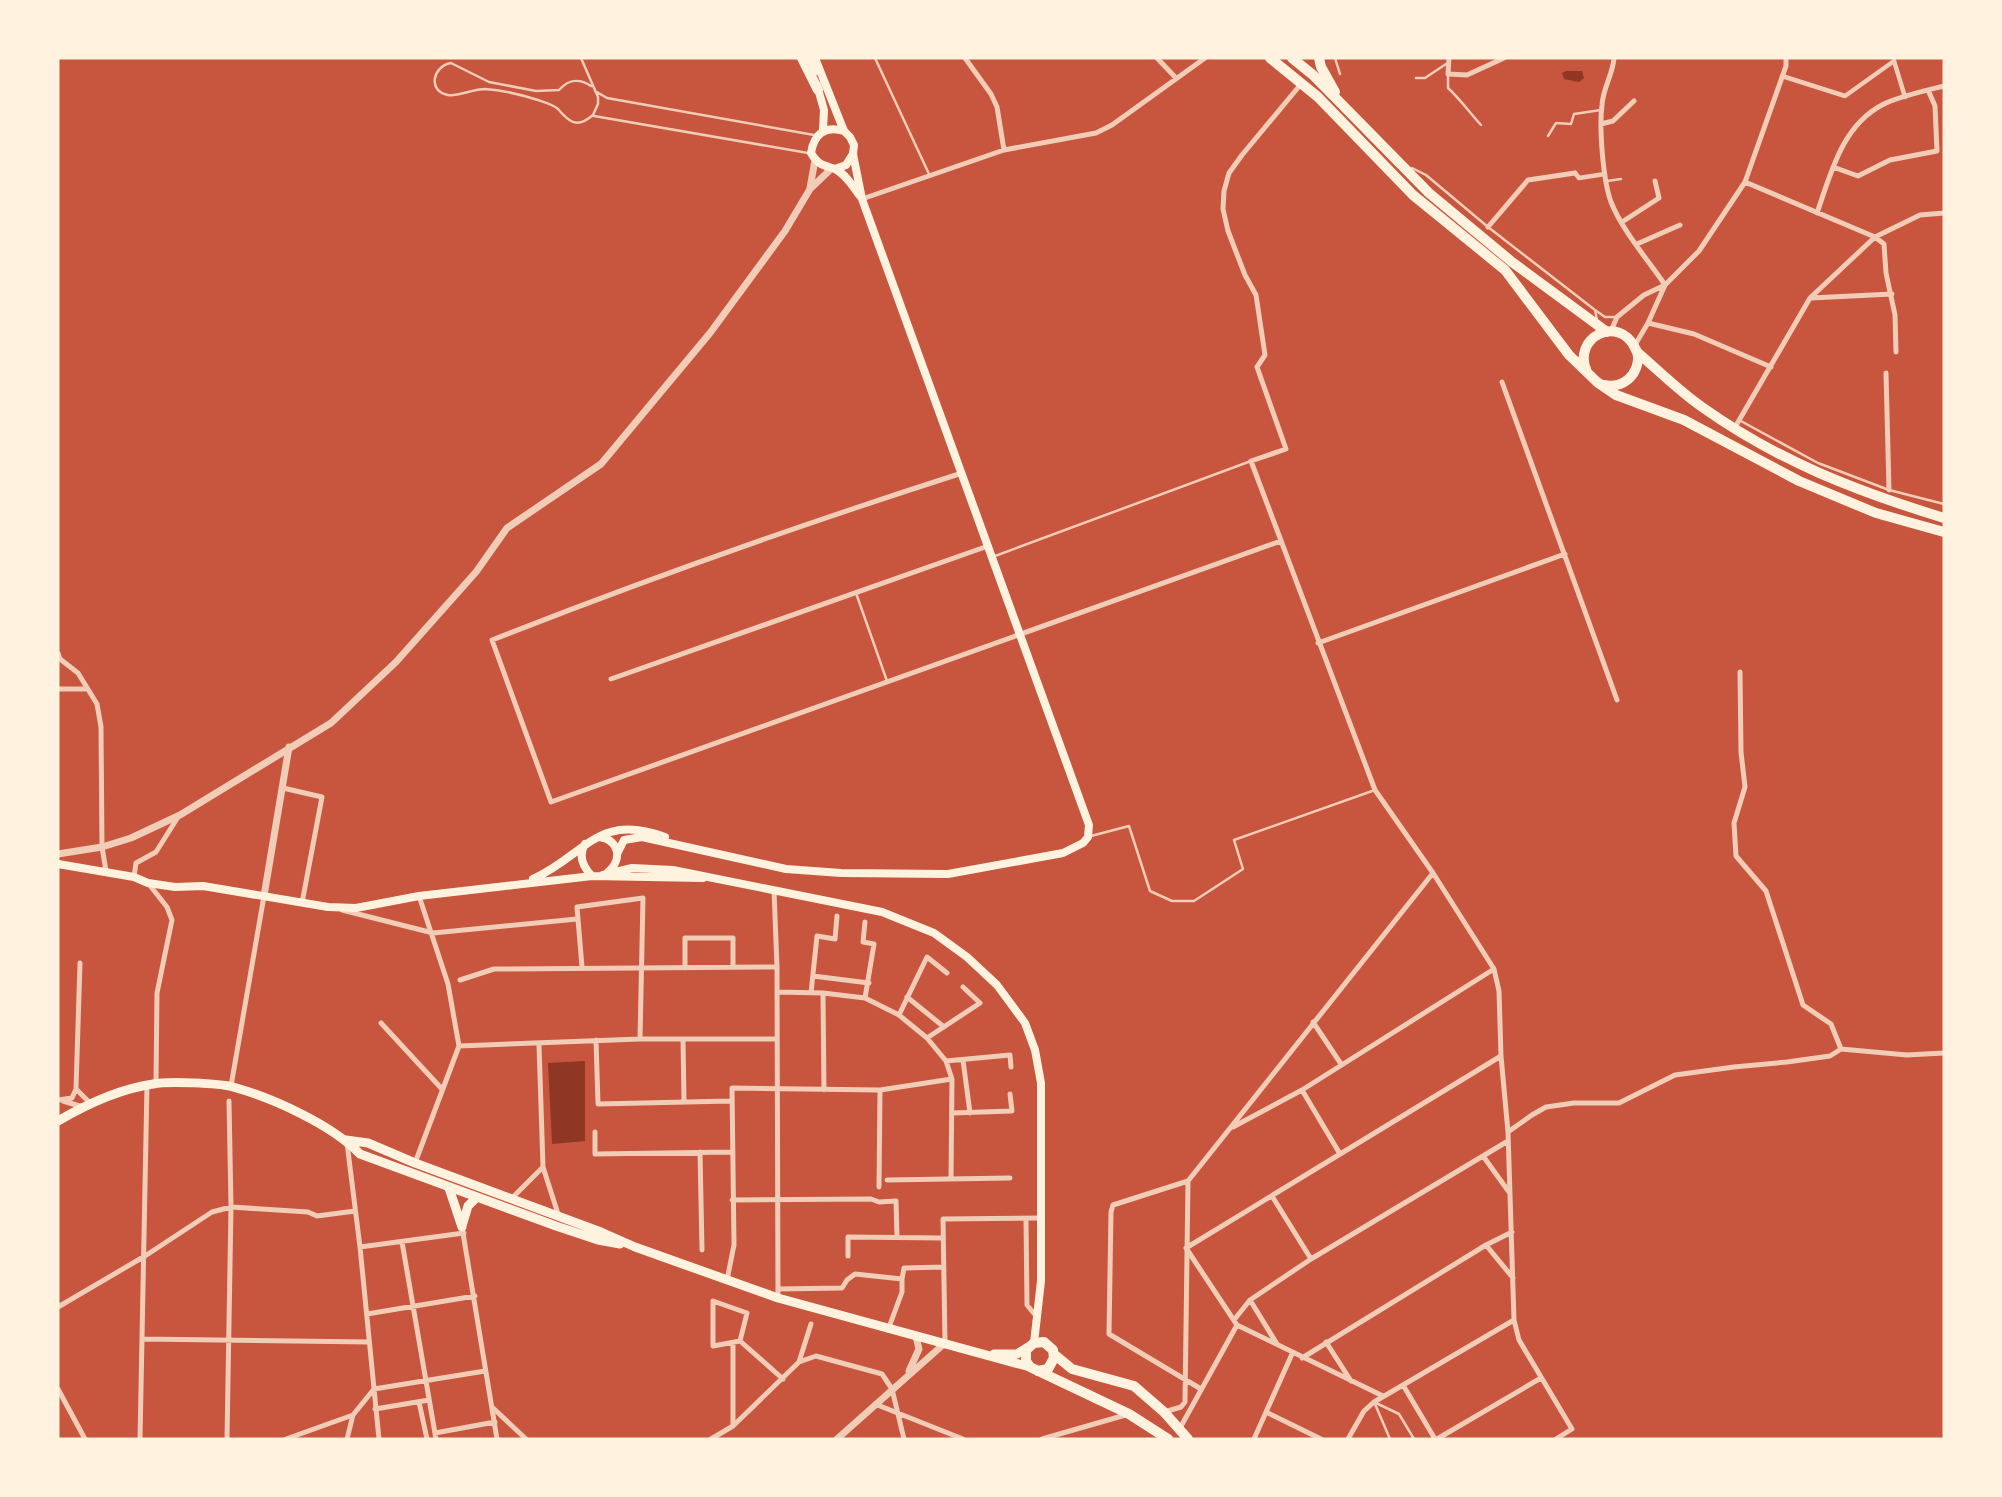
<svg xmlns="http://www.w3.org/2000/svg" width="2002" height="1497" font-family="'DM Sans',sans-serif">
<rect width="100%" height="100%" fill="#c8553d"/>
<path fill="#8f3625" d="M1566,71H1582L1584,78L1579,82L1564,79L1562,73Z
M585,1061V1141L552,1144L548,1063Z"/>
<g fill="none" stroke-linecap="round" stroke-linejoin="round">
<path stroke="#f1ccb7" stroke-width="2.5" d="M581,58L598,97V104L593,115C577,129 569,122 558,109C554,105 544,102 538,100C522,95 502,90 485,89C473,89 457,97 448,95C427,91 433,66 451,63L489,82L536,91L559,90C569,79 579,78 591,86
M875,58L929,174
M1335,58L1340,74
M1448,74V88C1461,100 1469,112 1481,125
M1416,78H1425L1446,64
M595,91L607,98L814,135
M594,116L808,153
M1548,136L1556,123L1571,124L1574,114L1601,110
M1412,168L1426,175L1488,227L1595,310L1597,320
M1607,181L1621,179
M1595,310L1605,317H1617
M1739,420L1818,463L1889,490L1944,504
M995,556L1251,461
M856,593L887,681
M1091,836L1129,826L1150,891L1172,901H1194L1243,869L1234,840L1375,790
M1374,1402L1399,1414L1414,1439
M1375,1404L1390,1439"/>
<path stroke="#f1ccb7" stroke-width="4.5" d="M1782,76L1845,96L1894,61L1905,97
M1575,173L1579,178L1605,174"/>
<path stroke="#f1ccb7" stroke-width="5" d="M965,58L991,94L997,107L1004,150
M1157,58L1176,78
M1449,58L1448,74L1467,75L1504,58
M1614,58C1613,74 1603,88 1602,105C1599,128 1603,180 1611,202C1622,230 1648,260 1665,285
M1301,84L1242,155L1229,173L1224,191L1223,209L1228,231L1245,275L1256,295L1265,355L1257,367L1286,449L1251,461L1375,790L1433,873L1494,969L1499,991L1501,1056L1508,1132L1514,1320L1519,1340L1572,1429L1556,1439
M1601,124L1613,121L1634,101
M1833,167L1858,176L1890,160L1937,151L1935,106L1928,90
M1745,182L1875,237L1884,244L1886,273L1895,315L1896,352
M862,199L1004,150L1096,133L1112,125L1205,58
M1817,213C1831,173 1842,126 1882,105C1896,97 1928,90 1944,86
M1622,222L1659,198L1655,181
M1488,227L1528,180L1575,173
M1637,244L1680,225
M1811,298L1892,294
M1648,323L1694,334L1771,367
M1611,331L1617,317L1644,295L1665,285L1699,251L1745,182L1786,66V58
M1635,345L1648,323L1665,285
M1886,373L1889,490
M1502,382L1617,700
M1734,429L1810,298L1875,237L1920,215L1944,213
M962,473C803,524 647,579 492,640L551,802L1281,541
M1318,643L1565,554
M58,653L60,659L78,673L97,704L101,727L102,847L106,871
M1740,672L1741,752L1745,787L1734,823L1736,856L1766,891L1803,1005L1831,1024L1841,1049
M611,679L988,546
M58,689H87
M283,788L322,797L302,903
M134,877L136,863L156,852L178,817
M148,883L167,907L172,920L157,993L156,1083
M774,890L777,967L778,1298
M342,910L433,933L577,919
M582,967L577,907L643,898L640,1039
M685,968V938H733V967
M813,976L869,983
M460,980L494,969L777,967
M777,992L823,993L865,998L899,1015L927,1038L946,1061L952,1079L951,1178
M811,993L817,936L835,939L837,916
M823,993L824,1090
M907,997L944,1027
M865,998L874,944L863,942L865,922
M899,1015L927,957L947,973
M1313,1022L1341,1064
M381,1023L441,1088
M927,1038L980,1003L963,987
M683,1039L684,1102
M596,1040L598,1104L731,1101
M539,1045L543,1167L559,1217
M459,1046L640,1039H777
M963,1060L970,1113
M946,1061L1010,1055L1011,1067
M231,1086L264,896
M76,1089L90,1103
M1302,1090L1340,1154
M58,1100L72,1098L76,1089L80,963
M63,1101L83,1107
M952,1113L1012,1111L1010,1094
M1233,1127L1302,1090L1494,969
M595,1132V1154L732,1152
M1508,1132L1532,1115L1546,1107L1574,1103H1619L1675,1075L1734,1067L1787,1062L1830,1056L1841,1049L1907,1055L1944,1053
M347,1143L360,1247L379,1439
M700,1152L702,1250
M1483,1156L1509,1192
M415,1163L459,1046L448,984L419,896
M887,1180L1010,1178
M879,1187L880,1090
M1272,1196L1311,1259
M511,1199L543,1167
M732,1200L871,1199L879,1202L896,1201L897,1237
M1026,1219L1027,1305L1036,1316
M462,1227L497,1439
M402,1242L436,1439
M1486,1245L1513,1278
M360,1247L464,1233
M1186,1248L1501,1056
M1186,1248L1237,1325L1383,1396
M848,1256V1237L943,1238
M727,1280L734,1245L732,1088L880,1090L952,1079
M778,1289L842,1288L847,1280L855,1274L902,1279L904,1268L944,1267
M1250,1300L1277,1344
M713,1301L747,1313L740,1341L713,1346Z
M58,1307L145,1256L212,1212L231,1207L308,1212L317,1216L355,1211
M367,1314L475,1296
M1234,1320L1250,1300L1311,1259L1508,1141
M888,1330L902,1292V1279
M142,1339L369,1342
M740,1341L783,1379
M1326,1342L1351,1381
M945,1343L943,1219L1042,1218
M1302,1358L1486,1245L1512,1232
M799,1362L816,1356L882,1374L892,1389L904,1439
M1403,1385L1435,1439
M58,1389L85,1439
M374,1389L485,1371
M1201,1389L1109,1334L1111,1212L1113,1205L1188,1181L1433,873
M419,1402L427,1439
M875,1404L963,1439
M493,1408L526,1439
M375,1409L429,1400
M1164,1412L1181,1407L1185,1402L1188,1181
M1266,1412L1321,1439
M733,1426V1343
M1180,1428L1237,1325
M435,1433L495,1422
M140,1439L147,1085
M227,1439L231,1207L229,1101
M286,1439L353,1415L374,1389
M347,1439L353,1415
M711,1439L733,1426L799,1362L811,1324
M1042,1439L1129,1414
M1254,1439L1292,1354
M1348,1439L1364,1411L1374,1402L1514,1320
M1437,1439L1541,1378"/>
<path stroke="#f1ccb7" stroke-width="7" d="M810,188L815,160
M58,854L102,847L131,838L180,815L331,723L396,662L476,572L507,528L601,464L710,333L785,231L810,189L831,169
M264,896L289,747
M909,1371L919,1349L916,1337
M837,1439L945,1343"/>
<path stroke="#fff3e0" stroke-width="8" d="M809,58L813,73
M817,85L824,110L823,130
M844,131C825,125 814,134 811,153C818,165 823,165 835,169C846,174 853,187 860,196
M835,169L846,165L853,154
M600,837C621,841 622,861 607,873
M585,844C578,856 583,867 592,876
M618,852L624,840L642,837L786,869L841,873L948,874L1063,853L1083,843L1088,837L1089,825L862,199L853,154L854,145L850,137L844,131L815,58
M58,864L134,877L148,883L175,887L203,886L328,907L356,908L419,896L592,876L703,878
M603,875L632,868L673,870L882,912L934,933L967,957L997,985L1025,1023L1035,1050L1041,1083V1281L1034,1343
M533,879C586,855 597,812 665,837"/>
<path stroke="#fff3e0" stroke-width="9" d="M58,1121C87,1104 119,1089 153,1084C167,1081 219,1083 233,1087C273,1098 332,1125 360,1154L556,1226L598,1240L620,1244
M346,1140L368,1143L415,1163L601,1232L635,1247L778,1298L1030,1367
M449,1188L462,1227
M462,1226L468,1206L477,1197
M994,1354H1017L1028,1347"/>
<path stroke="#fff3e0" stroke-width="10" d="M802,58L818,90
M1270,58L1318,97L1413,195L1505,270L1569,355L1597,382L1616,395L1684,420L1799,481L1876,513L1944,532
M1292,58L1313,75L1429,193L1512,262L1607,332
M1319,58L1321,67L1335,92
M1637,352C1658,370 1679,391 1702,407C1778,461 1856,491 1944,518
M1587,372C1571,337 1619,314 1635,348C1640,356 1638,366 1633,374C1626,384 1615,387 1604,385
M1055,1355L1072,1369L1134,1386L1164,1412L1188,1439
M1038,1371L1048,1369L1054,1358L1053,1350L1044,1342L1034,1343L1026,1350V1361L1030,1367L1129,1414L1168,1439"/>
</g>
<rect width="2002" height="1497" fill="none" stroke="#fff3e0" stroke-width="119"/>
</svg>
